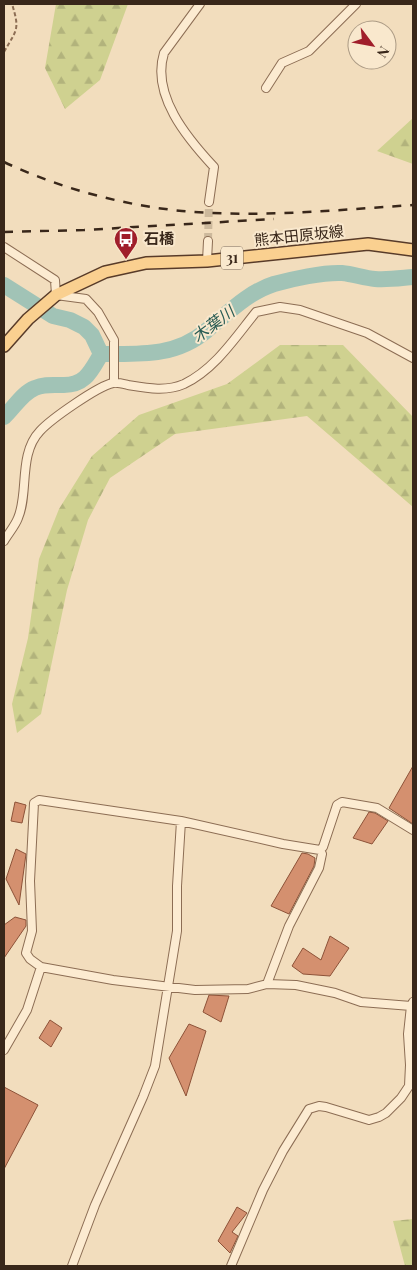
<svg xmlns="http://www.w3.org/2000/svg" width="417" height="1270" font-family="'Playfair Display','Noto Sans JP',serif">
<defs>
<pattern id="forest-firs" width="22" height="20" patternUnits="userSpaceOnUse" patternTransform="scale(1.25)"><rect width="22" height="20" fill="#cfd190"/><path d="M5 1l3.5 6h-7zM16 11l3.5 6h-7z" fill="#b2b37c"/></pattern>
</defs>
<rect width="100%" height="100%" fill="#f2ddbd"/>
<path fill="url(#forest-firs)" d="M56,4H128L100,80L65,109L45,68Z
M413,118V164L377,151Z
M280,345H343L413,417V507L307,416L175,434L110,478L88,520L67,590L41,714L17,733L12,704L28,638L39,559L59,509L92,456L139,415L227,384Z
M413,1219V1266H405L393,1221Z"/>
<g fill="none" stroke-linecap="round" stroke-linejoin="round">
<path stroke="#a1c3b6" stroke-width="16" d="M4,285L53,316L70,320L84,327L92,335L101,354C139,354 175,357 206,331C227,314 248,292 274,284C292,279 324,272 342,273C353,274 364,278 375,279C388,280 401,278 413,277
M4,417C14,408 22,393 35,388C44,384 52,385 62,385C85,386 91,371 101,354"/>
</g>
<path fill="#d4906f" stroke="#8d5238" d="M413,766V824L389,808Z
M15,802L26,805L22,823L11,821Z
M369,812L375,813L388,821L372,844L353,838Z
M16,849L26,854L19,905L6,879Z
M302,853L308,854L315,858L314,866L289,914L271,906Z
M15,917L26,920V926L4,958V925Z
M330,936L349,948L330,976L303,974L292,966L303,948L321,960Z
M209,995L229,996L221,1022L203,1012Z
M50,1020L62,1028L51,1047L39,1038Z
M189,1024L206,1031L186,1096L169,1058Z
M4,1087L38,1105L4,1169Z
M237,1207L247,1213L232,1232L238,1236L230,1253L218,1241Z"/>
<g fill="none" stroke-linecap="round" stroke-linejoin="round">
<path stroke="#cdb99c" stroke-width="8" stroke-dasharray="8 4" stroke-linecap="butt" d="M208,241L209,202"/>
<g stroke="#8c6d54" stroke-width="10">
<path id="street" d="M200,4L164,53C151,95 187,138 214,167L209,202
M266,88L282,63L309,51L356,4
M4,247L55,280L56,295L86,299L98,312L114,340V383
M207,261L208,241
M4,541C8,534 15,526 18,518C29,493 18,454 40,431C51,419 98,386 113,383C117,382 124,384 128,385C146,388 166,392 184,384C215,369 235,338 256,312L280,307L300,310L367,333L413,358
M320,850L283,844L181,821L39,800L34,803L30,881L32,931L26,953L30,959L41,967L113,980L195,990L248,989L267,984L296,985L335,993L361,1002L411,1006
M267,984L289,926L319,868L322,854L320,850L323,847L337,805L342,802L377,808L413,830
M4,1050L27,1010L41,967
M72,1266L95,1205L143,1097L155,1066L177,931V886L181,821
M231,1266L263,1190L283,1151L309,1109L319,1106L326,1107L369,1120L379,1117L386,1113L401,1098L409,1086L410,1065L408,1034L411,1006L413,1002"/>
</g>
<g stroke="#583b29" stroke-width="14">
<path id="primary" d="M4,346L28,319L56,295L105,272L146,263L207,261L368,244L413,250"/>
</g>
<path stroke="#8c6d54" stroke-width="2" stroke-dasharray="4 2.5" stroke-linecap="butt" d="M4,52C17,29 20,30 12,4"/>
<use href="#street" stroke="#fcebd1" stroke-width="8"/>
<use href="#primary" stroke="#fad090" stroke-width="11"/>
<path stroke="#39271a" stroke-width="2.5" stroke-dasharray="9 9" stroke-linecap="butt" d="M4,162C59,188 122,205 182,211C259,218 337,210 413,205
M4,232L84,230L274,219"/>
</g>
<defs>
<g id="bus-pin" transform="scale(1.25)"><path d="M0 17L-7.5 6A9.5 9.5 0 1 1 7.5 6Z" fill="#a01e2b" stroke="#f9e8cd"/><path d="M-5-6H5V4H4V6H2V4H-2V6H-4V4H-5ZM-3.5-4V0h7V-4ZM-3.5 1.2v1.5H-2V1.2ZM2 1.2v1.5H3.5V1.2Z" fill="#fff"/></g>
</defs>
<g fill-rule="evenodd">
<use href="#bus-pin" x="126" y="239"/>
</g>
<g text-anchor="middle" stroke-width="4" stroke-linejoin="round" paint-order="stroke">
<rect fill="#f9e8cd" stroke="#736150" stroke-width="1" x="221" y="246.5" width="22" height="23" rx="4"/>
<g font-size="14" font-weight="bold" fill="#39271a">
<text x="232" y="263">31</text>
</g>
<g font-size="15" fill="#39271a" stroke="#f9e8cd">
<text transform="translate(299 236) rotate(-6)" y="5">熊本田原坂線</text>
</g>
<g font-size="15" font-weight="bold" fill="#39271a" stroke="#f9e8cd" text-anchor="start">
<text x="144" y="244">石橋</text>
</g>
<g font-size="16" font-style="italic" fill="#285b53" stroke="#f9e8cd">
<text transform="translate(213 324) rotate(-37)" y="6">木葉川</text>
</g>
</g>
<rect width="417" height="1270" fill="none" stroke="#39271a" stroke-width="10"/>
<g transform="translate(372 45) rotate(122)"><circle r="24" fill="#f9e8cd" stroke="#ac9b85"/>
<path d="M0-4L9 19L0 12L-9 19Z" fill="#a01e2b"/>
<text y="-8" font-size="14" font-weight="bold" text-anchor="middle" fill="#39271a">N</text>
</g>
</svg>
